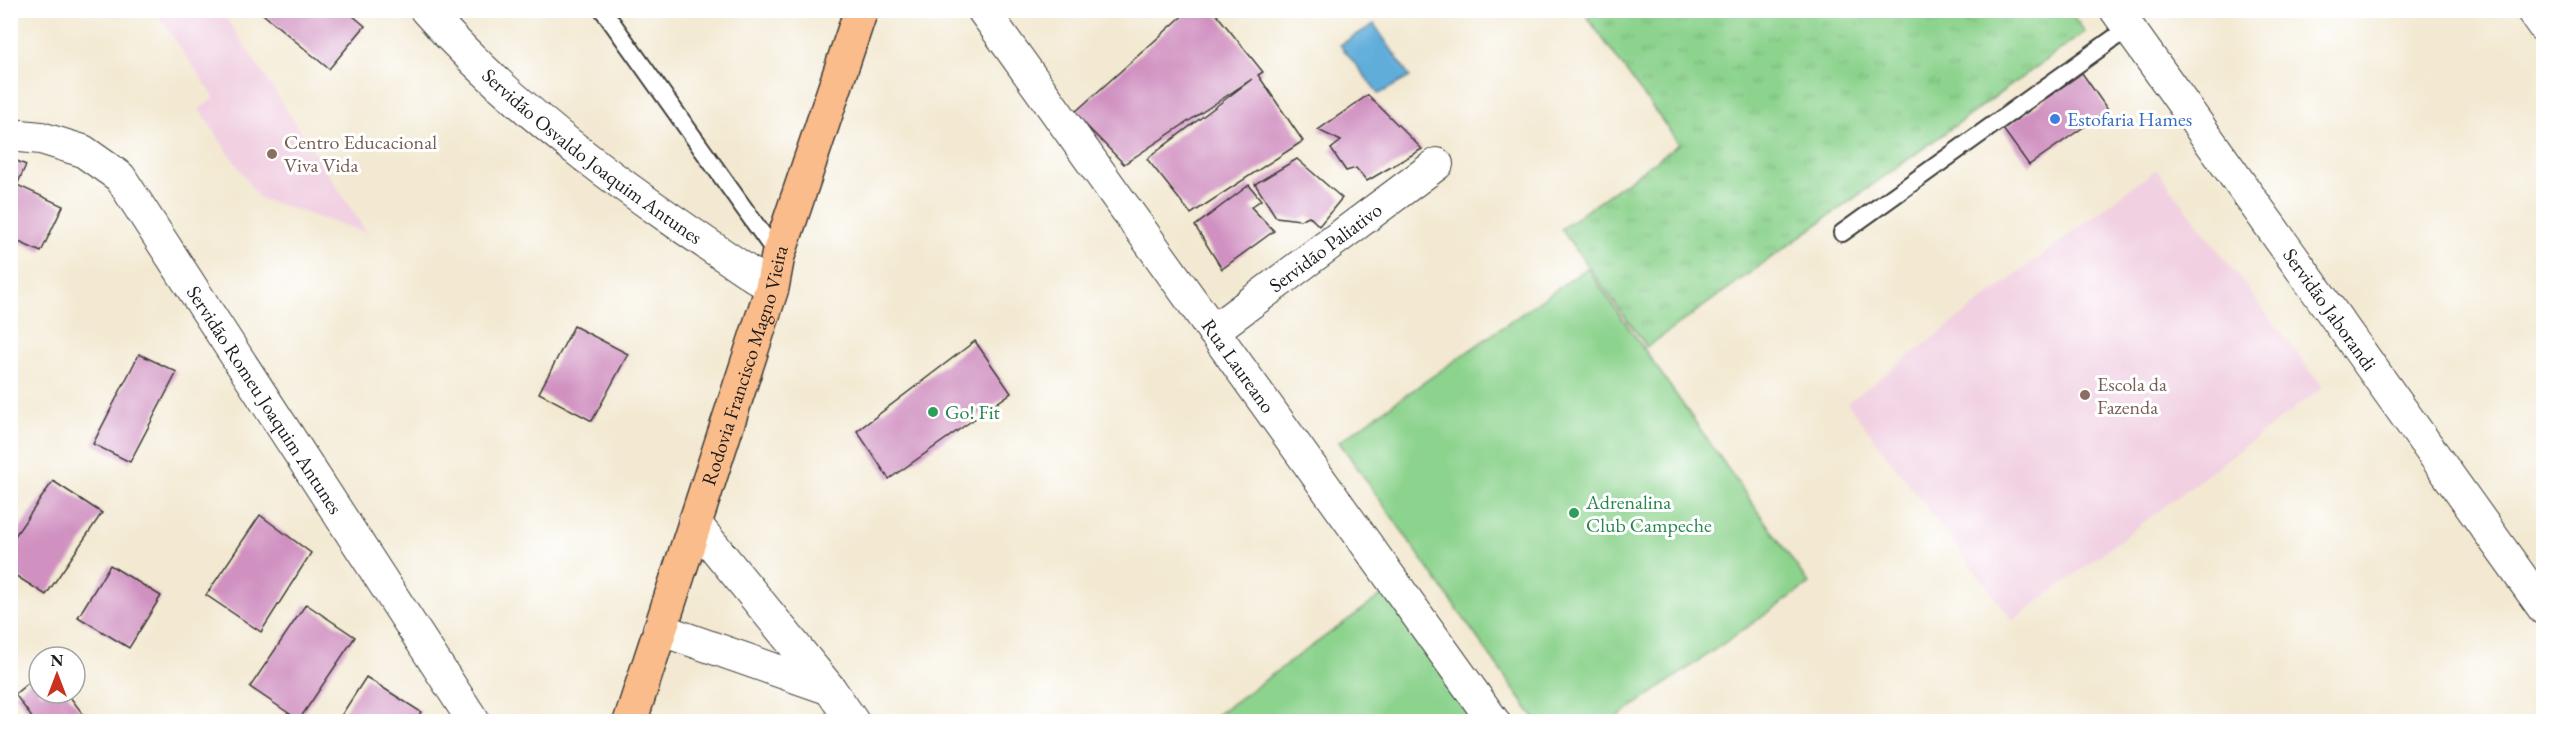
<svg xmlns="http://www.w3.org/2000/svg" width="2554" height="732" font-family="'EB Garamond',serif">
<defs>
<pattern id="park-tufts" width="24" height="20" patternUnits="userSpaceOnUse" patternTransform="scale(1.5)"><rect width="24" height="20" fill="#8cd38d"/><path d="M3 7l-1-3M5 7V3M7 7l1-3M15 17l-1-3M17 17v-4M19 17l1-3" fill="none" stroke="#78b579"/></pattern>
</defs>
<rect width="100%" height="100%" fill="#fff"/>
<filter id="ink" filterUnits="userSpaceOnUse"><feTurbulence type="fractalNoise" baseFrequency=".0167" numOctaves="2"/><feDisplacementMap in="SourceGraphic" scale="12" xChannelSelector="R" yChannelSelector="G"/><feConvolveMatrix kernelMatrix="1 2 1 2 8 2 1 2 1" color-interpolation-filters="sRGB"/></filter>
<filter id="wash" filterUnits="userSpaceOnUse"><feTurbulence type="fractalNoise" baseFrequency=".008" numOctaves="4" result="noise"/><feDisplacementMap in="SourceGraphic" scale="24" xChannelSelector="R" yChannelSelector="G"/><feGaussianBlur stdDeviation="1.35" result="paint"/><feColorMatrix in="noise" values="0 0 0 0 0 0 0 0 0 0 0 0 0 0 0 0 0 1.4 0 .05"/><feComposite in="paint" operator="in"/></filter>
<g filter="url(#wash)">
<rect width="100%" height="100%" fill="#f3e9d2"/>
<path fill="#f1d0e2" d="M155,11H222L367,233L259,198L199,109L215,98Z
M2156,169L2323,387L2013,621L1847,403Z"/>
<path fill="url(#park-tufts)" stroke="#547854" stroke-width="1.5" d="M2069,10L2085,32L1647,347L1561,229L1679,144L1587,17L1597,11Z"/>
<path fill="#8cd38d" stroke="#547854" stroke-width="1.5" d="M1587,268L1809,584L1612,721H1536L1339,442Z
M1385,593L1477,722H1207Z"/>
<path fill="#61adda" stroke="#3e647b" stroke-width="1.5" d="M1374,24L1410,77L1379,94L1340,45Z"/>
<g id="blocks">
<path fill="#d091c1" d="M258,10H346L365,26L329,69Z
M1189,10H1213L1263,72L1258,75L1303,141L1191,214L1147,159L1252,79L1124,164L1074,113Z
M2082,73L2108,110L2029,165L2003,129Z
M1368,95L1422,149L1367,181L1356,168L1346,171L1331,149L1341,141L1318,130Z
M10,158L26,165L17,185L63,206L41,252L10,238Z
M1297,159L1342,198L1319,226L1309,216L1300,220L1276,217L1255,184Z
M1249,185L1261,200L1251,207L1274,231L1222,269L1195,226Z
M574,326L628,354L592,421L539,393Z
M975,341L1011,393L889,479L857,431Z
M139,354L177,372L130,462L93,444Z
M53,481L102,513L46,595L10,572V543Z
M260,515L311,553L261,632L206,595Z
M110,565L161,596L129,648L78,617Z
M306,604L355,637L299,720L250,687Z
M39,674V693H67L89,722H35L15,694Z
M366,677L421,712L415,722H337Z
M515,714L526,722H511Z"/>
</g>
</g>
<g filter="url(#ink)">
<use href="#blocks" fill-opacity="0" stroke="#3c3b37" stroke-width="1.5"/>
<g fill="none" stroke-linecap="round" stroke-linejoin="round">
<g stroke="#3c3b37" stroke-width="20">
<path id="service" d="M603,10L778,256
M1842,233L2128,28"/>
</g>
<g stroke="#3c3b37" stroke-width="34">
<g id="minor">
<path id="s1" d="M426,10C524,122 649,205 772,288"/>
<path id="s2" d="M983,10L1494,722"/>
<path id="s3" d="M2116,10L2544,609"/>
<path d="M2532,10L2544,27"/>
<path id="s4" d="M10,135L41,138L83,151L120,177L474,722"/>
<path id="s5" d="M1213,331L1437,164"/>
<path d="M694,522L830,689L853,722"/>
<path d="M659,629L830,689"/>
</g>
</g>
<g stroke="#3c3b37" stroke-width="36">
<g id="primary">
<path id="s6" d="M630,722L772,288L778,256L861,10"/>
</g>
</g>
<use href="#service" stroke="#fff" stroke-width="16"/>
<use href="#minor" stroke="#fff" stroke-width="32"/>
<use href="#primary" stroke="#f9bc8a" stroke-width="33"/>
</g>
</g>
<circle fill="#3f7fe0" stroke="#fff" stroke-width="2" cx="2055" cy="119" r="6"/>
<g fill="#8d6e63" stroke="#fff" stroke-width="2">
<circle cx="272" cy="154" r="6"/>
<circle cx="2085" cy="395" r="6"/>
</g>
<g fill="#2e9e5b" stroke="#fff" stroke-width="2">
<circle cx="933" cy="412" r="6"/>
<circle cx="1574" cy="513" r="6"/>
</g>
<g text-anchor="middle" stroke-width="6" stroke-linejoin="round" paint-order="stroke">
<g font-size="20" fill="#366cbe" stroke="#fff" text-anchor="start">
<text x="2067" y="126">Estofaria Hames</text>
</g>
<g font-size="20" fill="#785e54" stroke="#fff" text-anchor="start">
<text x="284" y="149">Centro Educacional<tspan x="284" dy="23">Viva Vida</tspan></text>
<text x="2097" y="391">Escola da<tspan x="2097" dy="23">Fazenda</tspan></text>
</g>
<g font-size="20" fill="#1c1c1c" stroke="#fff">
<text dy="7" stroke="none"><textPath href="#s1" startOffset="222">Servidão Osvaldo Joaquim Antunes</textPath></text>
<text dy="7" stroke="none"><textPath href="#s5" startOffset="140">Servidão Paliativo</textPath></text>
<text dy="7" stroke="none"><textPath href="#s3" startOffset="368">Servidão Jaborandi</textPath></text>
<text dy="7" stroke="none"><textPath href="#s6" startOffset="375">Rodovia Francisco Magno Vieira</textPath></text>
<text dy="7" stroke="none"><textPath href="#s2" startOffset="438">Rua Laureano</textPath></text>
<text dy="7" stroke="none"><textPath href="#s4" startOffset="386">Servidão Romeu Joaquim Antunes</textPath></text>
</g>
<g font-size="20" fill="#27864d" stroke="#fff" text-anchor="start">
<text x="945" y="419">Go! Fit</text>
<text x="1586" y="509">Adrenalina<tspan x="1586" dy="23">Club Campeche</tspan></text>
</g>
</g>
<rect width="2554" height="732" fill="none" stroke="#fff" stroke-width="36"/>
<g transform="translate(57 675)"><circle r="28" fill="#ffffff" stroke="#a4a4a4" stroke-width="1.5"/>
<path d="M0-4.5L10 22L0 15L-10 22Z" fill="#c8321e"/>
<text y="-9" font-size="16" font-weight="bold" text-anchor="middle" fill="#1c1c1c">N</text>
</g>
</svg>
